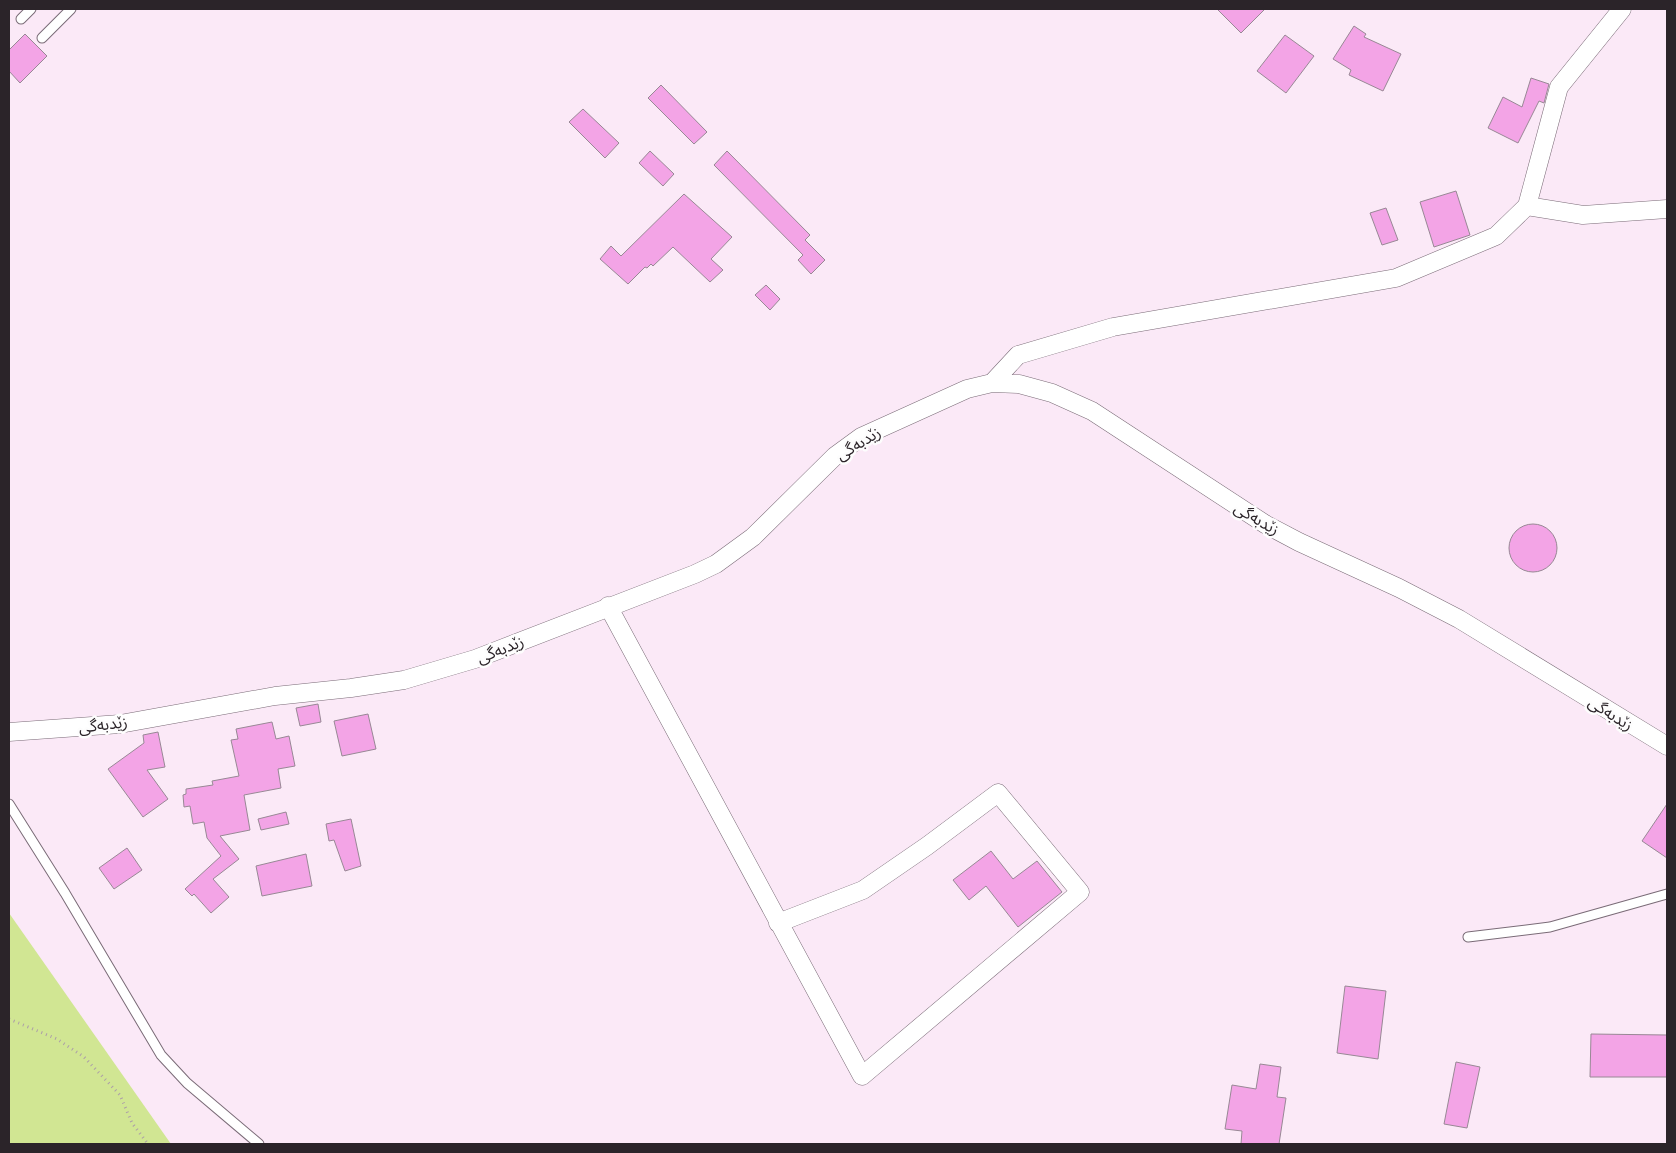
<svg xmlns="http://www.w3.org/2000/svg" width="1676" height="1153" font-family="Helvetica,'Noto Sans Arabic',sans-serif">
<rect width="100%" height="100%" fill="#fbe9f7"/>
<path fill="#d1e693" d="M9,913L171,1144H9Z"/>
<path fill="#f3a4e6" stroke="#988895" d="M1217,9H1265L1241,33Z
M1354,26L1366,34L1364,37L1401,54L1383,91L1349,75L1351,70L1333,59Z
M25,34L47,56L20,83L9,71V50Z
M1285,35L1314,56L1286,93L1257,71Z
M1531,78L1549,84L1544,103L1539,101L1518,143L1488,128L1503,97L1522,107Z
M661,85L707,132L694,144L648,98Z
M583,109L619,143L605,158L569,122Z
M650,151L674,174L663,186L639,163Z
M727,151L810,235L805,240L825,260L811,274L798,260L803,255L714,165Z
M1456,191L1470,235L1434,247L1420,202Z
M684,194L732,237L711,259L723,270L710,282L673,247L653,266L651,264L647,268L645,267L628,284L600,259L611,246L621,256Z
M1386,208L1398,240L1382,245L1370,213Z
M766,285L780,299L770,310L755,295Z
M1509 548a24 24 0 1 1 48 0a24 24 0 1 1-48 0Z
M318,704L321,722L300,726L296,708Z
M368,714L376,749L342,756L334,721Z
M272,722L276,739L289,736L295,766L278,769L281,788L244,795L250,830L220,836L239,859L213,879L229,897L211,913L194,894L192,896L185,889L221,856L207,838L204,822L193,824L190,806L184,807L183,795L186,794V789L213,785L212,781L239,776L231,740L238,739L236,729Z
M158,732L165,767L147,770L168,799L143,817L108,769L144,743L143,735Z
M1667,804V858L1642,841Z
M286,812L289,824L261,830L258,819Z
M351,819L361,866L345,871L334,840L329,841L326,824Z
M127,848L142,870L114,889L99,868Z
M991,851L1013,879L1037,861L1062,892L1018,927L986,886L969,900L953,880Z
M306,854L312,886L262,896L256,866Z
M1345,986L1386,991L1378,1059L1337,1053Z
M1591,1034L1667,1035V1077H1590Z
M1456,1062L1480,1067L1467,1128L1444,1124Z
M1260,1064L1281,1067L1277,1097L1286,1098L1279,1144H1241L1242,1131L1225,1129L1232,1085L1256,1089Z"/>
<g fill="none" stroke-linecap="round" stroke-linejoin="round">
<g stroke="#7a6b77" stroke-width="11">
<path id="lane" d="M21,19L31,9
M42,38L71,9
M9,804L65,893L161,1055L187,1083L259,1144
M1468,937L1550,927L1667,894"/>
</g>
<g stroke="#7a6b77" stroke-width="19">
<path id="street" d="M1527,206L1583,215L1667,209
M992,383L1018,355L1113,327L1396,278L1496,236L1527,206L1559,87L1622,9
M608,606L862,1076L1080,892L998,793L927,846L863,890L778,923
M9,732L120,724L275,696L351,688L404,680L475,659L695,574L716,564L753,537L835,456L861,437L967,389L992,383L1019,384L1052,393L1092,411L1265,524L1299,542L1399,588L1459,619L1667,746"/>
</g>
<path stroke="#ac9ea8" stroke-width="3" stroke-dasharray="1 4" stroke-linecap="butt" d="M9,1019L57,1039L84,1057L120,1095L132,1123L148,1144"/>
<use href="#lane" stroke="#fff" stroke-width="9"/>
<use href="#street" stroke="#fff" stroke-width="18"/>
</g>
<g text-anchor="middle" stroke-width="5" stroke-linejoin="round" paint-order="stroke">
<g font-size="16" fill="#2b2429" stroke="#fdfdfd">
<text transform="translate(858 443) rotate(-32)" y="6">زێدبەگی</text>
<text transform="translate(1257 518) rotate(30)" y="6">زێدبەگی</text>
<text transform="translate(500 649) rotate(-22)" y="6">زێدبەگی</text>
<text transform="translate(1611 713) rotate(32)" y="6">زێدبەگی</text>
<text transform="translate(103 724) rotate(-7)" y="6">زێدبەگی</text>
</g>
</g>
<rect width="1676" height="1153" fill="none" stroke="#2b2429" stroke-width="20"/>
</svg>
